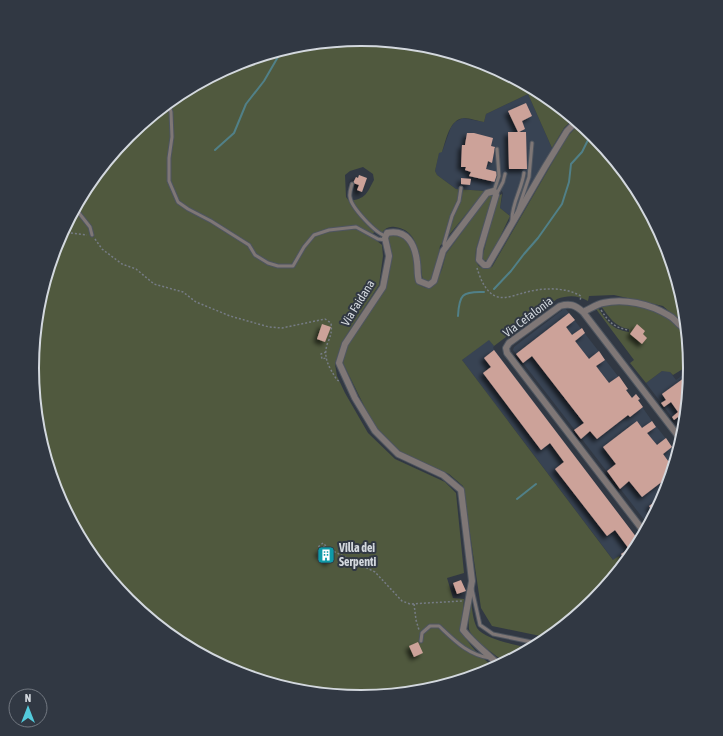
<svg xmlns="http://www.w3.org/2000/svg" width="723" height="736" font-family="'Asap Condensed',sans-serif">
<defs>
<filter id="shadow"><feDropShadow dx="-3.5" dy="3.5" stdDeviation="2" flood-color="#0009"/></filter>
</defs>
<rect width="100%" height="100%" fill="#313843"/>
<path fill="#384353" d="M528,94L552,148L513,218L500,208L503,193L500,189L492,187L485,191L456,189L437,175L435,171L439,152H442L451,127L455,122L463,118L484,122L486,114Z
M565,308L628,389L626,391L631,398L636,394L640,399L638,401L652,421L678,454L666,494L649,526L513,350L514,347Z
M489,339L494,346L493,348L640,542L635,551L625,564L619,556L614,561L462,360Z
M691,369L684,433L646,383L662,371L666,370L670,372L676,380Z"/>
<path fill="#50593e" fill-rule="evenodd" d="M362,39L426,45L488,64L545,94L574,118L564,128L552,148L528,94L486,114L484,122C478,121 470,118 464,118C449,119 446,141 442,152L439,153L435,171L437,175L456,189L485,191L440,246L435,273L430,282L423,281C419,261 421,230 395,227C389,226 385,228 382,233L376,230L371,236L382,245L383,256L379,285L342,342L335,364L337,376L345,393L368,433L395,459L445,482L456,493L464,573L447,578L453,598L464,599L461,630C468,645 482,658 495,668L487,673L426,691L361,697L297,691L235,672L178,642L128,601L87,551L57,494L38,432L32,368L38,303L57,242L88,185L129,135L179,94L236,63L297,45ZM363,167L373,174L374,180C367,193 366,199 349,201L346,197L345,175L350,171Z
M580,123C637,170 680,253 687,327L663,306L614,295L589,296L588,301C578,295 568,295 557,299L494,346L489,340L462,360L613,560L619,556L625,564L594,601L550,638L492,626L481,608L463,486L449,474L402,453L376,430L343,363L347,346L386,287L388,239L389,235C406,231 414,248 415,263C415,269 414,275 416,282L419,285L426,288L433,286L436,283L442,269L446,254L489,195H493L476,249C475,262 476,271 492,267L567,137Z
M502,194L500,208L510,216L489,260L484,261L482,258L498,196Z
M614,304C634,305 658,307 674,321C678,325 681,331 688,333L691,364L673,375L670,372L662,371L646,383L630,363L634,360L596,309L598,308C608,322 611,329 629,332V329C615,327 609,317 601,306Z
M471,600C472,609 473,620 477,628C485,640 518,645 532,649L506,663C497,656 471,639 469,629C468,620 470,609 471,600Z"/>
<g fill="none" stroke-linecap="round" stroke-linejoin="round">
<path stroke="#518088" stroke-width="2" d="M215,150L234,133L246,104L264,81L282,50
M494,289L511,271L524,254L538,238L562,204L569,182L571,164L582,152L589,138L593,134
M458,316C459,295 462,291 484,292
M517,499L536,484"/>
</g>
<path fill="#cca299" filter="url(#shadow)" d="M526,103L532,116L522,121L525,129L519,132H526L527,169H509L508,132H518L508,111Z
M467,133H474L493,138L491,146L495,147L492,163L488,161L486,169L498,172L495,182L469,176L471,172L465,170L466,167H461L462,145H465Z
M359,175L367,178L362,192L357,190L359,185L353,183L356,177L358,178Z
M461,178L471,179L470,185L461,184Z
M569,313L575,320L566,327L572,335L582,328L585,333L575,341L589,359L599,351L605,360L596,366L609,383L619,376L628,389L626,390L632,398L636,394L640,399L638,400L643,407L630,417L628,415L597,439L590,431L581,439L574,430L584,423L532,356L523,363L516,354Z
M322,324L331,327L325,342L317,339Z
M637,324L645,331L643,334L647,338L642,344L630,334Z
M494,350L640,542L635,551L627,562L621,554L629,549L615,530L607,536L555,469L564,462L550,443L541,450L483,373L491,367L484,358Z
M691,373L685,426L678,417L674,420L672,417L678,412L671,402L664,407L661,403L666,400L662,394Z
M637,421L642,428L652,421L656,427L647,433L657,445L666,438L672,447L663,454L674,469L672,474L642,497L629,481L620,489L607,471L616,464L603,447Z
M666,494L655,514L649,506Z
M324,546L334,557L328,563L318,552Z
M461,580L466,591L457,594L453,583Z
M418,642L423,653L414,657L409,646Z"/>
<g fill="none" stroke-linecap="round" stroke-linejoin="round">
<g stroke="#4e555f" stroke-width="5">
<path id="lane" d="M168,103L171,112L172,137L169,158V181L178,202L188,209L211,221L249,245L255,255L268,263L278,266H293L304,247L314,235L329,230L356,227L378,239L386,240
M352,184C351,188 349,193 350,197C351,207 376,234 386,236
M494,191L499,176L497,149
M496,195L503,182L505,174
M75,208L90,227L92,235
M518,210L529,177L532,143
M512,221C511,205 522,189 524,173
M445,248L444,244L452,216L459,201L461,188
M472,589L480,625L493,634L541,644
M421,641L422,633L430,626H439C454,640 468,655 490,658"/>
</g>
<g stroke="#4e555f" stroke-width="8">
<path id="street" d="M583,312C590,309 597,304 603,303C624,298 650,304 668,315C677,319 677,326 687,329
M645,533L507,353L506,348L509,343L560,306C570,303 575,305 583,312L682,441
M500,666C488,654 474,644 463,630L472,581L461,490L443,475L398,454L375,431L355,398L339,363L345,344L383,287L389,256L385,238L387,233C407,229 415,244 417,262C418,268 417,275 419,281L429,285L434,281L443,251L487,193L494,191L496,195L480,249L479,260L484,265H488L545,167L567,131L577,121"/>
</g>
<path stroke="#767c85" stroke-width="1.5" stroke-dasharray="2 2" stroke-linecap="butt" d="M63,232L87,235
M95,239L102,249L122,264L136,269L154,284L183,292L196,302L230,316L269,327L282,328L325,319L331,323C332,331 331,335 328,342C322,357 329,367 337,380L339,381
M477,268C480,278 486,294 498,297C506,299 515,295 523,293C541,288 563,286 581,296L580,301
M601,310C609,322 613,327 628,330
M326,352L321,354L322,359L326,358
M321,549L318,547L323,543L329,549L375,572L402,601L410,604L462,601
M414,604L416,620L419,630"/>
<use href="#lane" stroke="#7f7776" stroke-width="3"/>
<use href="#street" stroke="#7f7776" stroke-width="6"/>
</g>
<defs>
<g id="building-square" transform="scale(0.9)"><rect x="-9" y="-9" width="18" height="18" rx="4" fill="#0f9aa8" stroke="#313843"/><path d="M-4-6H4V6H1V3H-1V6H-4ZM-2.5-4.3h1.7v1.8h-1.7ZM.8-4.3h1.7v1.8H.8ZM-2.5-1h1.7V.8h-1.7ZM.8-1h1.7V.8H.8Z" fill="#fff"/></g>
</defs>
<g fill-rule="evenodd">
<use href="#building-square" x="326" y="555"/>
</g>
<g text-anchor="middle" stroke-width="4" stroke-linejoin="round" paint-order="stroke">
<g font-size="12" fill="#d3d8de" stroke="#313843">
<text transform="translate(358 303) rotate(-58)" y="4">Via Faidana</text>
<text transform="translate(528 317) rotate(-37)" y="4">Via Cefalonia</text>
</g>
<g font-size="12" font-weight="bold" fill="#d3d8de" stroke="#313843" text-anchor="start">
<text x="339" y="552">Villa dei<tspan x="339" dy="14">Serpenti</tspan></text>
</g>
</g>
<path d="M0 0H723V736H0ZM39 368a322 322 0 1 1 644 0a322 322 0 1 1-644 0Z" fill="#313843" fill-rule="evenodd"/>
<path fill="none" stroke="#d3d8de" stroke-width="2" d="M39 368a322 322 0 1 1 644 0a322 322 0 1 1-644 0Z"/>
<g transform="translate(28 708)"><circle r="19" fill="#313843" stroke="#727881"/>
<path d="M0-3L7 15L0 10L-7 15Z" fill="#53cbdc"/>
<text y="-6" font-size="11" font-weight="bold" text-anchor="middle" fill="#d3d8de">N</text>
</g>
</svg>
